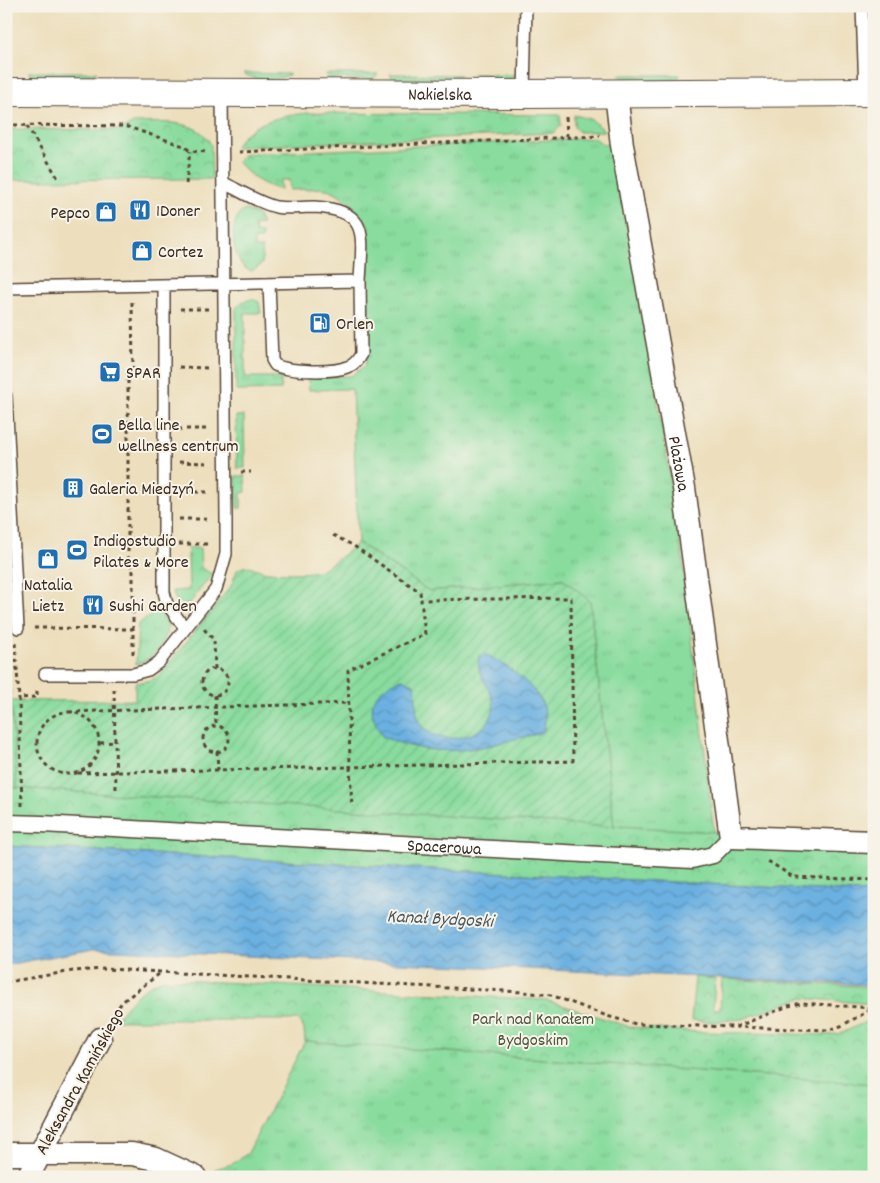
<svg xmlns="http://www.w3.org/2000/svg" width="880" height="1183" font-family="Dekko,sans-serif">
<defs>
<pattern id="grass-tufts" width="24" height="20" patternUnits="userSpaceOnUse" patternTransform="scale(1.25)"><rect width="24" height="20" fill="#89dc9e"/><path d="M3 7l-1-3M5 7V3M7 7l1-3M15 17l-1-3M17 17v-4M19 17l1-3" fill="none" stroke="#77bd88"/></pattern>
<pattern id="park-crowns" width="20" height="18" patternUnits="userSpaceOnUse" patternTransform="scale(1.25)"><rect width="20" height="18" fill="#89dc9e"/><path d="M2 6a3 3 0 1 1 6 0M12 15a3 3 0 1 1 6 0" fill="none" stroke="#77bd88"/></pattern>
<pattern id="garden-furrows" width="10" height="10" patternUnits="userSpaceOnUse" patternTransform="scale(1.25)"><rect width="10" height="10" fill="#89dc9e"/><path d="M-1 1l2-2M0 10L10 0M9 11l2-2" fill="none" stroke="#77bd88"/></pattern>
<pattern id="water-waves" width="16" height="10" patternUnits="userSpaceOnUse" patternTransform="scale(1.25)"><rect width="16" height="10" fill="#6ab0e1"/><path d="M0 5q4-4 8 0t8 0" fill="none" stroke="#588fb6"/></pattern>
</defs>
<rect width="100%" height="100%" fill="#f7f3e8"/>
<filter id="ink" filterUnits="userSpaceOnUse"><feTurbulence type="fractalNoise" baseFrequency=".02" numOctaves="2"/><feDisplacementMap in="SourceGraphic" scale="10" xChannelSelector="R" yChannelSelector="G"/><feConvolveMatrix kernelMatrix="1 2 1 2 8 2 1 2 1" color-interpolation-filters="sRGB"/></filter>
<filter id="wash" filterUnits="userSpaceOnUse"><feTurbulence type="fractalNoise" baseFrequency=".0096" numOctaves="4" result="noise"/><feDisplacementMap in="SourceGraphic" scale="20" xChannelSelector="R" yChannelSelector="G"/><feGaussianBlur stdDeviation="1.12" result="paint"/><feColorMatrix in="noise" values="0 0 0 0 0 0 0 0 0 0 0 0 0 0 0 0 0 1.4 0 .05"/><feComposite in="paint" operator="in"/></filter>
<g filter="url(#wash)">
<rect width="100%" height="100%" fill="#eddfbd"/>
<path fill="url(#grass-tufts)" stroke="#62835e" d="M28,72H97L91,77H33Z
M243,73L290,74C280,81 252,81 243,73Z
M325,74H378L374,79L329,78Z
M390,74L460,75L456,79H393Z
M472,74L517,75L511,79H476Z
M619,75H680L677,80H623Z
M307,113L560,115L561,126L553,133L235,147C248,122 282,116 307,113Z
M574,115L591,119L605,131L579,132L574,127Z
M594,138L603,144H611L622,177L683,560L714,832L614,827L590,601L563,579L429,591L358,543L352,389L309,390L308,377L351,376L365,366L368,348V226C365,218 360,214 354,208C329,182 324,189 290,190L289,180H280L281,190C262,185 249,176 237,161L246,154Z
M246,210L257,214L262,224L254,225L255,233H262V239H254V248H262V264L252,271C232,269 225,216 246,210Z
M252,299L259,302L261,313H245V377H281V390L236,391V308L242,302Z
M236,416H244L245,468H237Z
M236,476H245L246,492L241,493V508H237Z
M188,548H200L201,568L212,574L189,604L183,605L176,600L172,591L189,590Z
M158,611L168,624C167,642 154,660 136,664L138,624Z
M305,1041L874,1084V1177H211L215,1169L232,1164L248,1153Z"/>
<path fill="url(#park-crowns)" stroke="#62835e" d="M133,123C157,123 199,117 211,145L212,179L6,180V129L121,130Z
M6,634L17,788L714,832L824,848L874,851V893L6,846Z
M695,977L715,979L713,1009H720L722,979L874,987V1004L801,998L743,1019L713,1022L691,1020Z
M165,979L546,1000L630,1027L700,1032L827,1035L842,1033L874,1018V1084L305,1041L304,1029L299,1020H116C126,1004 146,983 165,979Z"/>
<path fill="url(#garden-furrows)" stroke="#62835e" d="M358,543L429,591L563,579L590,601L614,827L17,788L11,701L135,700V683L151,680L160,675L231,586L237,570C251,561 255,571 269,572C279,573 311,574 320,570C333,564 346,552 358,543Z"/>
<path fill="#89dc9e" stroke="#62835e" d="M6,634L17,788H6Z"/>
<path fill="url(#water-waves)" stroke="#526d80" d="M487,655C507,665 532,683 543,704C546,712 545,722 544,731C534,736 522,737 511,740C464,753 429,756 383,737C364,709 370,690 402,679L414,684C417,696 414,714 421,725C437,748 484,739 492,714C500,692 474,680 479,656Z
M6,846L874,893V985L94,949L6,965Z"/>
</g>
<g filter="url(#ink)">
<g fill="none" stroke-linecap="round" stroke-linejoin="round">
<g stroke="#564536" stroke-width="14">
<path id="service" d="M862,6L865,92
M524,94L526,6
M269,283L272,360L275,365C289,372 333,373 347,367C354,365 357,361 361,354L360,281
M164,286V592L167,604L185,628
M6,288L360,281C362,236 371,210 314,207C302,207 288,209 276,207C259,203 240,191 224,183
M6,396L18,628
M45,674H133L148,670L159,662L216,589L226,554V519L222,92"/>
</g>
<g stroke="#564536" stroke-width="19">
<g id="pedestrian">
<path id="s1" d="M6,823L42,824L692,860L713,855L731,837"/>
</g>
</g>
<g stroke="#564536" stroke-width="25">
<g id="minor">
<path id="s2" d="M616,93L622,145L684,488L731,837L874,842"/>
<path d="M6,1154H132L156,1159L195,1177"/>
<path d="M28,1177L100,1039"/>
</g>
</g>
<g stroke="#564536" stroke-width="30">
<g id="secondary">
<path id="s3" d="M6,92L524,94L874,92"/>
</g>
</g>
<path stroke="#564536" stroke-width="3" stroke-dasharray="4 4" stroke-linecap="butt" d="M566,117L567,136
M6,125L125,126L184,146L190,151L208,152
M27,126L59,180
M239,152L600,136
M186,184L190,151
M132,302L133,368L128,373V562L133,568V657
M180,309H208
M179,367L208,368
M178,429H210
M179,462L210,463
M241,472H251
M179,492H210
M179,519H211
M333,535L354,546L420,592L421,600
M179,544H210
M571,598L573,761L350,767L348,670L425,634L421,600Z
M34,628L133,629
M204,629L214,640L215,670
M15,643L19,698
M202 682a13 13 0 1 1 26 0a13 13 0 1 1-26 0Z
M114,689L116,790
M215,695L216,726
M37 743a31 31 0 1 1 62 0a31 31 0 1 1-62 0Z
M69,712L349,703
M203 739a13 13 0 1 1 26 0a13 13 0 1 1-26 0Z
M100,743L115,742
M217,751L218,770
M78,773L350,767L352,807
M22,806L19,698L37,697V687
M768,861L793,877L874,880
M6,982L73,971L106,969L523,992L551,995L607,1016L636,1024L828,1030L841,1026L874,1008
M110,1020L122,1002L159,974
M736,1027L788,1006L802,1003L872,1008"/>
<use href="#service" stroke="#fff" stroke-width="11"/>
<use href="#pedestrian" stroke="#fff" stroke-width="16"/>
<use href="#minor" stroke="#fff" stroke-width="22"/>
<use href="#secondary" stroke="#fff" stroke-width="28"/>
</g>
</g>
<defs>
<g id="restaurant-square" transform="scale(1.125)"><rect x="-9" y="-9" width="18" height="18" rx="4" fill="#1f6fb2" stroke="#f7f3e8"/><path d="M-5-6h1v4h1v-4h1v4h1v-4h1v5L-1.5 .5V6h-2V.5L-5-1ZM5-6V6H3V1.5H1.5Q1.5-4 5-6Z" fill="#fff"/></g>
<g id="shop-square" transform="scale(1.125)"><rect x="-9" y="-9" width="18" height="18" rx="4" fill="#1f6fb2" stroke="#f7f3e8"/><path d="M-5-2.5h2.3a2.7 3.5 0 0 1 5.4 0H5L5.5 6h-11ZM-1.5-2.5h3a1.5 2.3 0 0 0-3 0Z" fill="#fff"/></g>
<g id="fuel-square" transform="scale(1.125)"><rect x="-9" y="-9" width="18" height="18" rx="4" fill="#1f6fb2" stroke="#f7f3e8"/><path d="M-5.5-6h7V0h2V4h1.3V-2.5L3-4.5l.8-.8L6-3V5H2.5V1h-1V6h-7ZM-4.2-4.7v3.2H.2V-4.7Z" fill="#fff"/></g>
<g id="supermarket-square" transform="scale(1.125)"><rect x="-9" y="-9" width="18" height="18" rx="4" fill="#1f6fb2" stroke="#f7f3e8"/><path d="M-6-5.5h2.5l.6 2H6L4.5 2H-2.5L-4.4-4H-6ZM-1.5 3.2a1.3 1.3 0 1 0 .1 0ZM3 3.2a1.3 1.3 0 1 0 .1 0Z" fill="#fff"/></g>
<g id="stadium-square" transform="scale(1.125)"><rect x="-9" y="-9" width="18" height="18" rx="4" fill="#1f6fb2" stroke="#f7f3e8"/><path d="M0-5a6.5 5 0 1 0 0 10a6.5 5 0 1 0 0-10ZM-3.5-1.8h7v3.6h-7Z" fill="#fff"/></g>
<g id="building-square" transform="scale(1.125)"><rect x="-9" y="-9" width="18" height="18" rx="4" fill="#1f6fb2" stroke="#f7f3e8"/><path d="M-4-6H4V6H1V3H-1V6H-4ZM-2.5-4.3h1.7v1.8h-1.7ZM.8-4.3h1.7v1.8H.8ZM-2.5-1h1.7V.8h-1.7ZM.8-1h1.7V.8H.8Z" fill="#fff"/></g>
</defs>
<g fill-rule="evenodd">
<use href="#restaurant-square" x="140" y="210"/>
<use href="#shop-square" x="106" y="212"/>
<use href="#shop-square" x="142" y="251"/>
<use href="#fuel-square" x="320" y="323"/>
<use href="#supermarket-square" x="110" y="372"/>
<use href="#stadium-square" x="102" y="434"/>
<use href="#building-square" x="73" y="488"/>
<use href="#stadium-square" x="77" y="550"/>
<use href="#shop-square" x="48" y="559"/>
<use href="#restaurant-square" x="93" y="605"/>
</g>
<g text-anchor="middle" stroke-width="4" stroke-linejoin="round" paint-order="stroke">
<g font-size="18" fill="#3b2a1e" stroke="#f7f3e8">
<text dy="6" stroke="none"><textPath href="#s3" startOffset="434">Nakielska</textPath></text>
<text dy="6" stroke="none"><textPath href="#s2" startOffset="376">Plażowa</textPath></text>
<text dy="6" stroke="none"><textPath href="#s1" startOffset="439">Spacerowa</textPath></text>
<text transform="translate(79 1081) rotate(-61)" y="6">Aleksandra Kamińskiego</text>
</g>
<g font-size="18" fill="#3b2a1e" stroke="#f7f3e8" text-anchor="start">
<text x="156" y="216">1Doner</text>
<text x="90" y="218" text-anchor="end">Pepco</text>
<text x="158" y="257">Cortez</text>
<text x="336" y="329">Orlen</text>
<text x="126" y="378">SPAR</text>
<text x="118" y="430">Bella line<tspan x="118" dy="21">wellness centrum</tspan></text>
<text x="89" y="494">Galeria Miedzyń</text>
<text x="93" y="546">Indigostudio<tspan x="93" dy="21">Pilates &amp; More</tspan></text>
<text x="48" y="590" text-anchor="middle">Natalia<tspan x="48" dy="21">Lietz</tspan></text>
<text x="109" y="611">Sushi Garden</text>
</g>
<g font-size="18" fill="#4e563e" stroke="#f7f3e8">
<text x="533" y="1024">Park nad Kanałem<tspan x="533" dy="21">Bydgoskim</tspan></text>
</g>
<g font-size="19" font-style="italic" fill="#4b5962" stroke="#f7f3e8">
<text transform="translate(440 917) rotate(3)" y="7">Kanał Bydgoski</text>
</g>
</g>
<rect width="880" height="1183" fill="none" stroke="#f7f3e8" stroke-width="25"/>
</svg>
